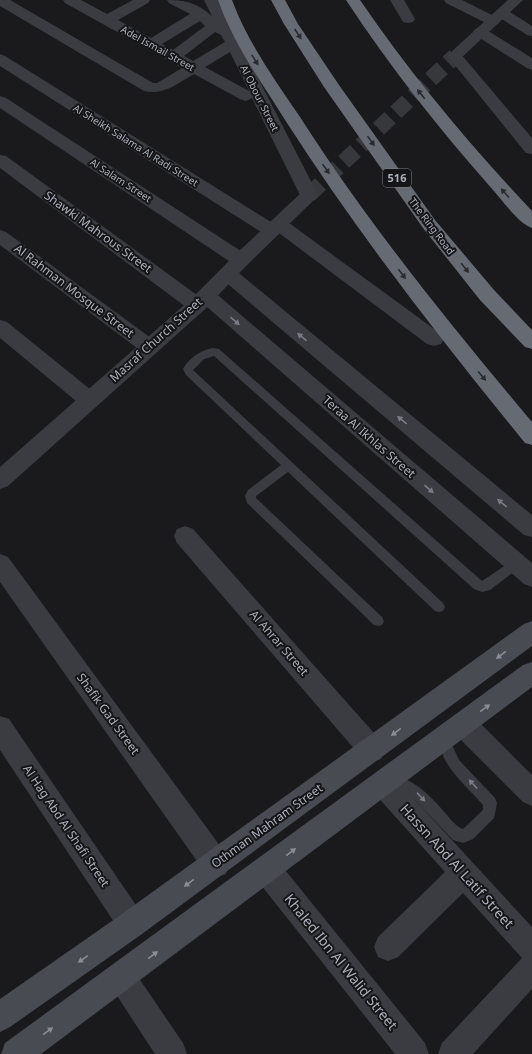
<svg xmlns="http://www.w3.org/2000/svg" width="532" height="1054" font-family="'Noto Sans',sans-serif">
<rect width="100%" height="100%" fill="#1a1a1c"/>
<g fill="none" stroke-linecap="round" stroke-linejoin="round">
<path stroke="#37383c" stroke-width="16" stroke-dasharray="16 8" stroke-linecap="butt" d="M309,195L455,56"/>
<path fill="#3b3c42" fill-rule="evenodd" d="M212,348L219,349L482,581L512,561L516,559L520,561L522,564L520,567L490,590L482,592L474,589L214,356L204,359L193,370L443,603L445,607L443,611L439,612L435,611L288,472L256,496V498L382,617L384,621L382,625L378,626L374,625L247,503L245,496L248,490L281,465L186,375L183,369C189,358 200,351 212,348Z
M446,731L450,733L453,747L459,760L495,798L497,803L494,818L473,839L463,843L453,840L414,799L398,789L384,786L383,781L384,776C391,774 399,776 405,779C419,785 429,795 439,806C446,813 454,826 463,829L483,810V805C469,788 431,758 442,733Z"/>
<path fill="#3b3c42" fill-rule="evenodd" d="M0,0H10L153,83H157L182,68L65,3L63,0H81L107,14L133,0H150L148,3L118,20L151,38L190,14L169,3L167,0C186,0 197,3 212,16L204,0H218L318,195L315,199L309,201L303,199L300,195L252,98L246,101L240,99L194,74C178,83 163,96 144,91L0,6ZM200,21L205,26L173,50L162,44ZM215,32L221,35L225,42L193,61L184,56ZM230,52L249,91L205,67Z
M390,0H404L415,19L413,22L408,23L403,22Z
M444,0H462L498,18L500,21L498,24L493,25L488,24L446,3Z
M502,9L507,10L532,26V36L527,35L497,16L495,13L497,10Z
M480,28L485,29L532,58V70L527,68L475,35L473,32L475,29Z
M455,51L460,53L532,138V154L526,153L450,59L447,56L450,53Z
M0,54L5,56L271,222L273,220L279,218L285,220L441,334L444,339L441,344L434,346L427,344L279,233L278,235L272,237L266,235L0,66Z
M0,96L6,98L247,255L250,260L247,265L241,266L235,265L0,108Z
M0,155L6,156L197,295L199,291L206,289L213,291L532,563V587L524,584L206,306L204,310L197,312L190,310L0,168Z
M0,230L6,232L155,341L158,346L155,351L148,353L141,351L0,245Z
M228,267L234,269L532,515V537L524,535L222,279L219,274L222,269Z
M0,320L7,322L96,394L99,400L96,406L89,408L82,406L0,338Z
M185,526L193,529L381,741L385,750L381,759L372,762L363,759L177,543L174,536L177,529Z
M0,554L8,557L226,854L229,864L226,874L216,877L206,874L0,582Z
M463,712L472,715L532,775V806L523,802L454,733L451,724L454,715Z
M0,716L9,719L142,914L146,924L142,934L132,938L122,934L0,750Z
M383,771L392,775L532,927V989L473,1054H438L442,1043L522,958L463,893L398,957L388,961L378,957L374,947L378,937L445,872L374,793L370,784L374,775Z
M267,856L277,860L425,1043L429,1054H395L257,880L253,870L257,860Z
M122,964L132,968L183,1043L187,1054H155L112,988L108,978L112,968Z"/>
<path fill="#3b3c42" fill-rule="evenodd" d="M508,0H523L460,59L455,61L450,59L447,56L450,53Z
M309,189L315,191L318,195L315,199L247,265L204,310L8,486L0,489V467L190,300L235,255L303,191Z"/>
<path fill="#484b52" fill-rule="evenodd" d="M532,621V646L142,934L10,1027L0,1032V999L122,914L524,624Z
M532,662V687L41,1054H1L5,1043L523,665Z"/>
<path fill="#666a73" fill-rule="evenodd" d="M218,0H232C248,43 275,80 300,117C369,225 450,324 532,422V445L525,443C441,340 359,235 287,123C262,83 234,45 218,0Z
M271,0H285L298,24L339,85L435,220L494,290L532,330V349L525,347L480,300L423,228L324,87L284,24Z
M346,0H360C411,75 470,145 532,211V228C519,224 503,201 493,190C440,130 390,67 346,0Z"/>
</g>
<defs><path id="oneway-solid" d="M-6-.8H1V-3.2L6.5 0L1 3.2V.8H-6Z"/></defs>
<g fill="#292a2e">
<use href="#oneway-solid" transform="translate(298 34) rotate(57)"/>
<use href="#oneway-solid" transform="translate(255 60) rotate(58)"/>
<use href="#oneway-solid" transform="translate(421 94) rotate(-128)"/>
<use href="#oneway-solid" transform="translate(371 141) rotate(54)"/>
<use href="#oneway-solid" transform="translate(326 169) rotate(55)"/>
<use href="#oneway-solid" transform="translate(505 193) rotate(-132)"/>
<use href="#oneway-solid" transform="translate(465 268) rotate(51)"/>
<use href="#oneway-solid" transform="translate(402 274) rotate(53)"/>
<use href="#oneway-solid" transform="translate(482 376) rotate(50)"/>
</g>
<g fill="#797c85">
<use href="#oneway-solid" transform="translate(235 321) rotate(41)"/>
<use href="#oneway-solid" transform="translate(302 337) rotate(-140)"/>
<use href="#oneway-solid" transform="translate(402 420) rotate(-140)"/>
<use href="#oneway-solid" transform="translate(429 489) rotate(41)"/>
<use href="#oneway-solid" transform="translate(502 503) rotate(-140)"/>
<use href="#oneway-solid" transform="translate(473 784) rotate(-133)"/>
<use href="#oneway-solid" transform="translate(421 797) rotate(47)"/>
</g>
<g fill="#898d97">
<use href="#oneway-solid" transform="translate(501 655) rotate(143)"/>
<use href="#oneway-solid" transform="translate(485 708) rotate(-36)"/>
<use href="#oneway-solid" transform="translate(396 732) rotate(143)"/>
<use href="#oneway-solid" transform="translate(291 852) rotate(-37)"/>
<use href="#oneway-solid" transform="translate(189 883) rotate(144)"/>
<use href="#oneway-solid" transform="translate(153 955) rotate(-37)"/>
<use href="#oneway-solid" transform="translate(83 959) rotate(145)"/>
<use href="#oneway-solid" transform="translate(48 1031) rotate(-36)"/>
</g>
<g text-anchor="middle" stroke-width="4" stroke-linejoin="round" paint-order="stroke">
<g font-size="10" fill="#acb1bc" stroke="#151517">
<text transform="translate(158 48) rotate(29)" y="4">Adel Ismail Street</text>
<text transform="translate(260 98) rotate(63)" y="4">Al Obour Street</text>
<text transform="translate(136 145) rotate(32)" y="4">Al Sheikh Salama Al Radi Street</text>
<text transform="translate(121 180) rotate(33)" y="4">Al Salam Street</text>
<text transform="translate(432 226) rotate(53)" y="4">The Ring Road</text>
</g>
<rect fill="#151517" stroke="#7f828a" stroke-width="1" x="383" y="169" width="28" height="18" rx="3"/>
<g font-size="11" font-weight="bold" fill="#acb1bc">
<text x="397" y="182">516</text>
</g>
<g font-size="12" fill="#acb1bc" stroke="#151517">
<text transform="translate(98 232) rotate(36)" y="4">Shawki Mahrous Street</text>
<text transform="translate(74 291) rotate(37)" y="4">Al Rahman Mosque Street</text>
<text transform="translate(156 340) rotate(-42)" y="4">Masraf Church Street</text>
<text transform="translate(369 437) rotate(41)" y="4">Teraa Al Ikhlas Street</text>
<text transform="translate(279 643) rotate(49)" y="4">Al Ahrar Street</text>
<text transform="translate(108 714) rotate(54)" y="4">Shafik Gad Street</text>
<text transform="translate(66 826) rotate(56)" y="4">Al Hag Abd Al Shafi Street</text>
<text transform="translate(267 826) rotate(-36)" y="4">Othman Mahram Street</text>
</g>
<g font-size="14" fill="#acb1bc" stroke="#151517">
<text transform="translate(457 866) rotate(48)" y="5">Hassn Abd Al Latif Street</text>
<text transform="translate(341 962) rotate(51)" y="5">Khaled Ibn Al Walid Street</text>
</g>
</g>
</svg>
